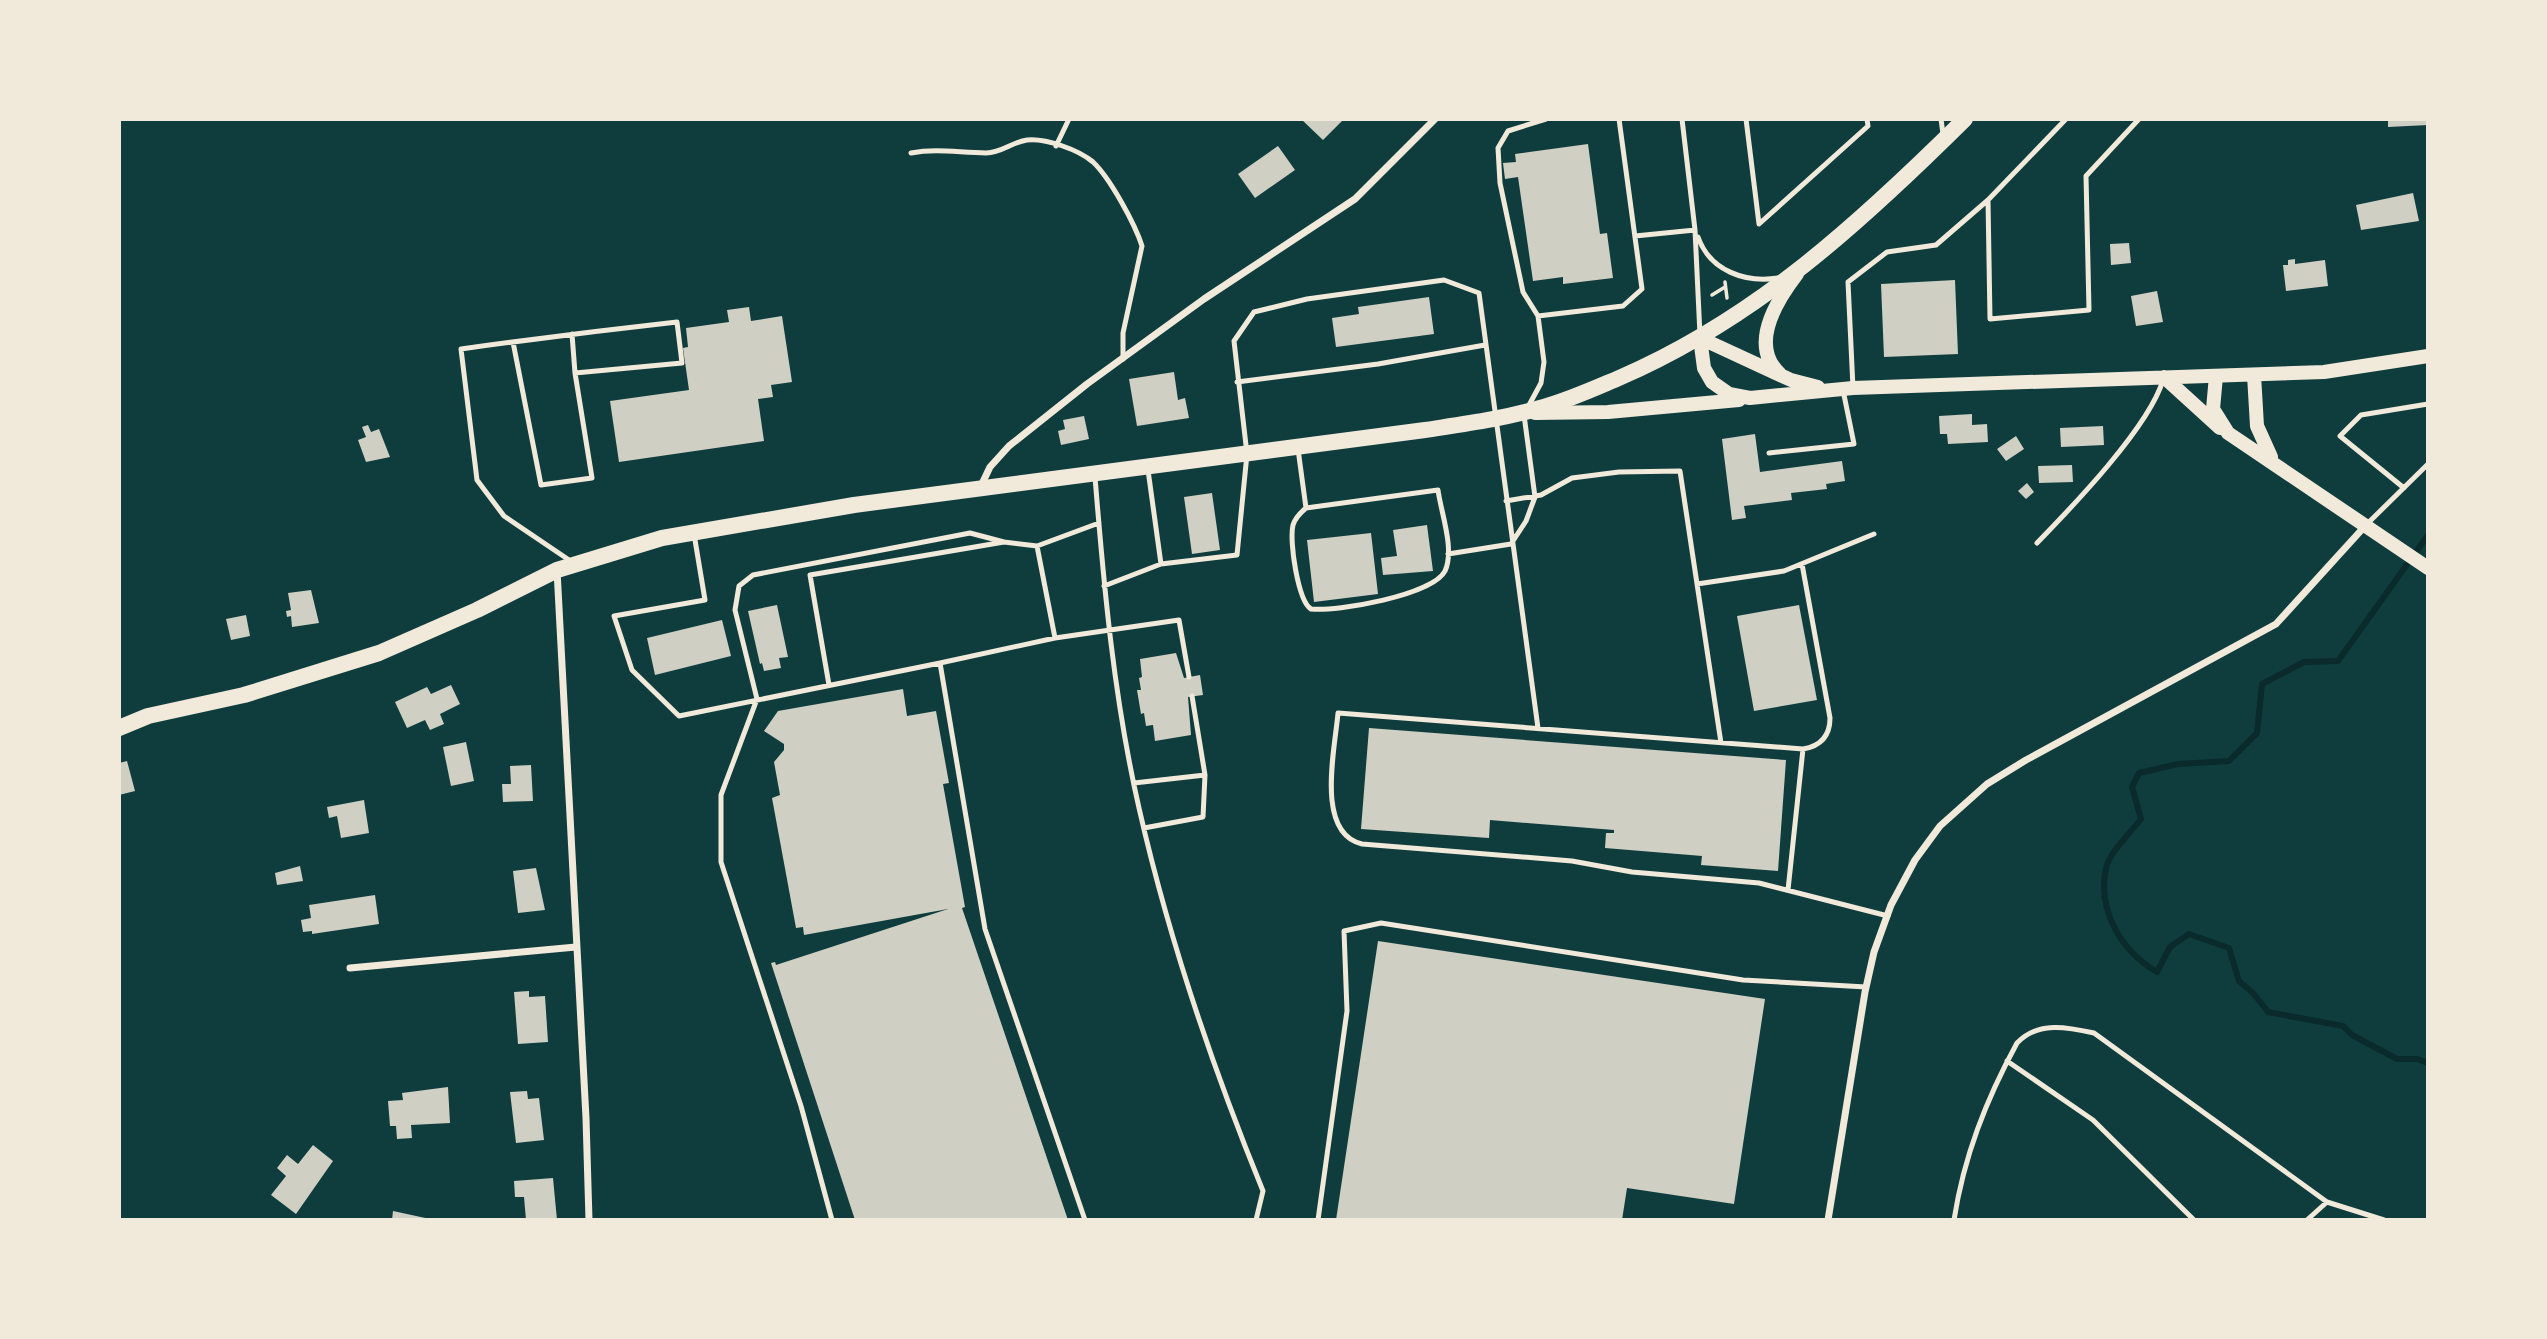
<svg xmlns="http://www.w3.org/2000/svg" width="2547" height="1339" font-family="Montserrat,sans-serif">
<rect width="100%" height="100%" fill="#0f3d3e"/>
<g fill="none" stroke-linecap="round" stroke-linejoin="round">
<path stroke="#0a2a2b" stroke-width="6" d="M2428,535L2338,661L2304,662L2262,684L2257,733L2229,761L2178,764L2139,773L2132,787L2141,819C2131,832 2110,852 2106,868C2097,910 2121,951 2157,972L2170,947L2189,934L2229,948L2239,981L2254,994L2268,1012L2343,1026L2352,1035L2397,1059H2417L2428,1063"/>
</g>
<path fill="#cfcfc3" d="M1301,119H1344L1323,140Z
M2388,119H2428V125L2388,127Z
M1588,144L1600,234L1607,233L1613,278L1563,284V277L1533,281L1518,177L1505,179L1503,163L1516,162L1515,154Z
M1278,146L1295,170L1255,198L1238,174Z
M2413,193L2419,221L2361,230L2356,205Z
M2129,243L2131,263L2111,265L2110,244Z
M2295,259V264L2325,260L2328,286L2286,291L2283,265H2288V260Z
M1955,280L1958,354L1884,357L1881,284Z
M2157,291L2163,322L2136,326L2131,296Z
M1429,297L1434,334L1336,347L1332,318L1359,314L1358,307Z
M749,307L751,321L782,316L792,382L771,385L773,397L758,399L764,441L619,462L610,401L689,390L683,348L688,347L686,328L729,322L727,310Z
M1174,372L1178,400L1185,398L1189,418L1137,426L1129,379Z
M1972,414V425L1987,424L1988,442L1948,444L1947,434H1940L1939,416Z
M1084,416L1089,439L1061,445L1058,431L1065,429L1063,420Z
M368,425L371,432L379,429L390,457L366,462L358,440L366,437L362,427Z
M2103,426L2104,445L2061,447L2060,428Z
M1755,434L1760,472L1842,461L1845,481L1826,484L1827,489L1791,493L1792,500L1744,506L1746,518L1732,520L1722,439Z
M2016,436L2024,449L2006,461L1997,449Z
M2072,465L2073,482L2039,483L2038,466Z
M2027,483L2034,492L2026,499L2018,491Z
M1212,493L1220,550L1192,554L1184,497Z
M1427,525L1433,571L1383,575L1381,558L1397,556L1393,530Z
M1371,533L1378,594L1314,602L1307,540Z
M311,590L319,623L292,627L291,616L287,617L286,611L291,610L288,593Z
M777,605L788,657L779,658L781,668L764,671L762,663L760,664L748,611Z
M1799,605L1817,700L1754,711L1737,616Z
M246,615L250,636L231,640L226,619Z
M722,620L731,656L655,675L647,638Z
M1176,653L1184,678L1200,675L1203,695L1188,697L1191,735L1155,741L1153,725L1146,726L1144,713L1141,714L1137,690H1141L1139,678L1142,677L1140,659Z
M451,685L460,704L440,714L444,724L430,730L425,720L407,728L395,702L427,687L431,694Z
M903,689L907,716L936,711L949,783L943,784L965,907L962,908L1068,1220H855L771,963L775,962L776,965L948,909L804,935L803,927L796,928L772,798L780,795L774,762L784,750V744L764,731L778,711Z
M1369,728L1786,760L1778,871L1701,865L1702,856L1605,848L1606,833H1614V830L1490,820L1489,838L1361,829Z
M466,742L474,781L451,786L443,747Z
M127,761L135,791L119,795V763Z
M531,765L533,801L503,802L502,784H511L510,766Z
M364,800L369,833L341,838L337,816L329,818L327,807Z
M300,866L303,881L277,885L275,873Z
M536,868L545,910L518,913L513,871Z
M375,895L379,924L312,934V931L303,932L301,920L311,918L309,905Z
M1378,941L1765,999L1734,1204L1627,1188L1622,1220H1336Z
M529,991V997L545,996L548,1042L518,1044L514,992Z
M448,1087L450,1123L411,1125L412,1138L397,1139L396,1126H390L388,1101L403,1100L402,1093Z
M527,1091L528,1099L539,1098L544,1140L516,1143L510,1092Z
M313,1145L333,1161L296,1214L271,1195L286,1176L277,1168L287,1155L298,1164Z
M553,1178L557,1220H526L524,1197H515L514,1181Z
M393,1211L430,1219V1220H392Z"/>
<g fill="none" stroke-linecap="round" stroke-linejoin="round">
<path stroke="#f1e9da" stroke-width="3.5" d="M1725,282L1727,298
M1712,295L1725,287"/>
<path stroke="#f1e9da" stroke-width="5" d="M1682,119L1695,230L1700,335
M1746,119L1759,224L1868,126L1867,119
M1941,119L1943,134
M1056,146L1069,119
M911,153C937,148 960,153 986,153C1002,153 1012,142 1027,140C1046,138 1079,150 1093,162C1110,178 1135,224 1142,246L1123,333V359
M1988,200L1990,319L2089,310L2086,176L2139,119
M1635,236L1695,230
M1698,237C1710,271 1745,283 1778,278
M1538,316L1623,306L1642,289L1619,119
M572,334L575,373
M513,342L541,485L592,478L575,373L682,363L677,322C605,330 533,339 461,349L477,480L504,516L572,562
M1237,382L1378,364L1485,345
M1853,388L1848,282L1887,252L1936,245L1988,200L2066,119
M1528,407L1541,383L1544,362L1538,316L1523,292L1500,183L1498,148L1508,131L1546,119
M1298,449L1306,508L1438,490C1441,513 1455,549 1445,571C1433,595 1337,612 1311,609C1298,601 1289,541 1293,525C1295,518 1300,513 1306,508
M1769,453L1854,444L1843,390
M1148,470L1161,564
M1095,477C1104,588 1114,699 1139,808C1169,940 1212,1066 1263,1191L1256,1220
M2404,488L2340,436L2361,415L2428,404
M1506,501L1541,495L1572,478L1619,472L1680,471L1721,743
M2366,525L2428,464
M694,534L705,600L614,616L632,670L679,716L940,663L985,929L1085,1220
M2037,543C2073,506 2149,427 2163,380
M1037,546L1099,523
M1448,554L1511,544L1526,521L1535,497L1524,415
M1802,564L1830,718C1830,736 1821,746 1803,749L1338,713C1335,749 1315,833 1362,844L1572,861L1632,872L1759,883L1888,916
M1697,584L1784,571L1874,534
M1104,586L1161,564L1237,555L1247,454L1234,341L1254,312L1307,299L1444,280L1479,293L1538,728
M940,663L1055,638L1179,620L1189,677
M829,685L810,575L1004,542L1037,546L1055,638
M1134,783L1205,775L1192,696
M1144,828L1203,817L1205,775
M1788,890L1803,749
M2007,1061L2093,1120L2194,1220
M832,1220L801,1106L721,862V795L757,699L735,610L739,586L753,575L970,533L1004,542
M1318,1220L1347,1011L1344,931L1381,923L1743,980L1866,987
M1954,1220C1964,1156 1986,1100 2017,1043C2038,1021 2067,1027 2094,1033L2327,1202L2384,1220
M2307,1220L2327,1202"/>
<path stroke="#f1e9da" stroke-width="7" d="M980,488L990,467L1009,446L1087,384L1204,299L1355,199L1435,119
M557,570L586,1118L589,1220
M350,968L576,947
M1828,1220L1865,992L1874,952L1891,905L1915,860L1940,826L1987,784L2026,760L2276,624L2366,525"/>
<path stroke="#f1e9da" stroke-width="14" d="M1700,338L1704,368L1712,382L1729,394L1750,398L1853,388L2324,372L2428,356
M1700,338L1791,380L1818,387
M1780,374C1748,345 1777,300 1797,274
M2254,375L2257,426L2271,457
M2216,376L2213,409L2228,433L2428,568
M2164,377L2220,428
M1535,413L1608,412L1739,400"/>
<path stroke="#f1e9da" stroke-width="16" d="M119,728L148,716L244,695L379,653L477,610L557,570L662,538L854,505L1425,430C1464,424 1503,419 1540,408C1567,401 1593,389 1619,378C1756,319 1861,222 1965,119"/>
</g>
<rect width="2547" height="1339" fill="none" stroke="#f1e9da" stroke-width="242"/>
</svg>
